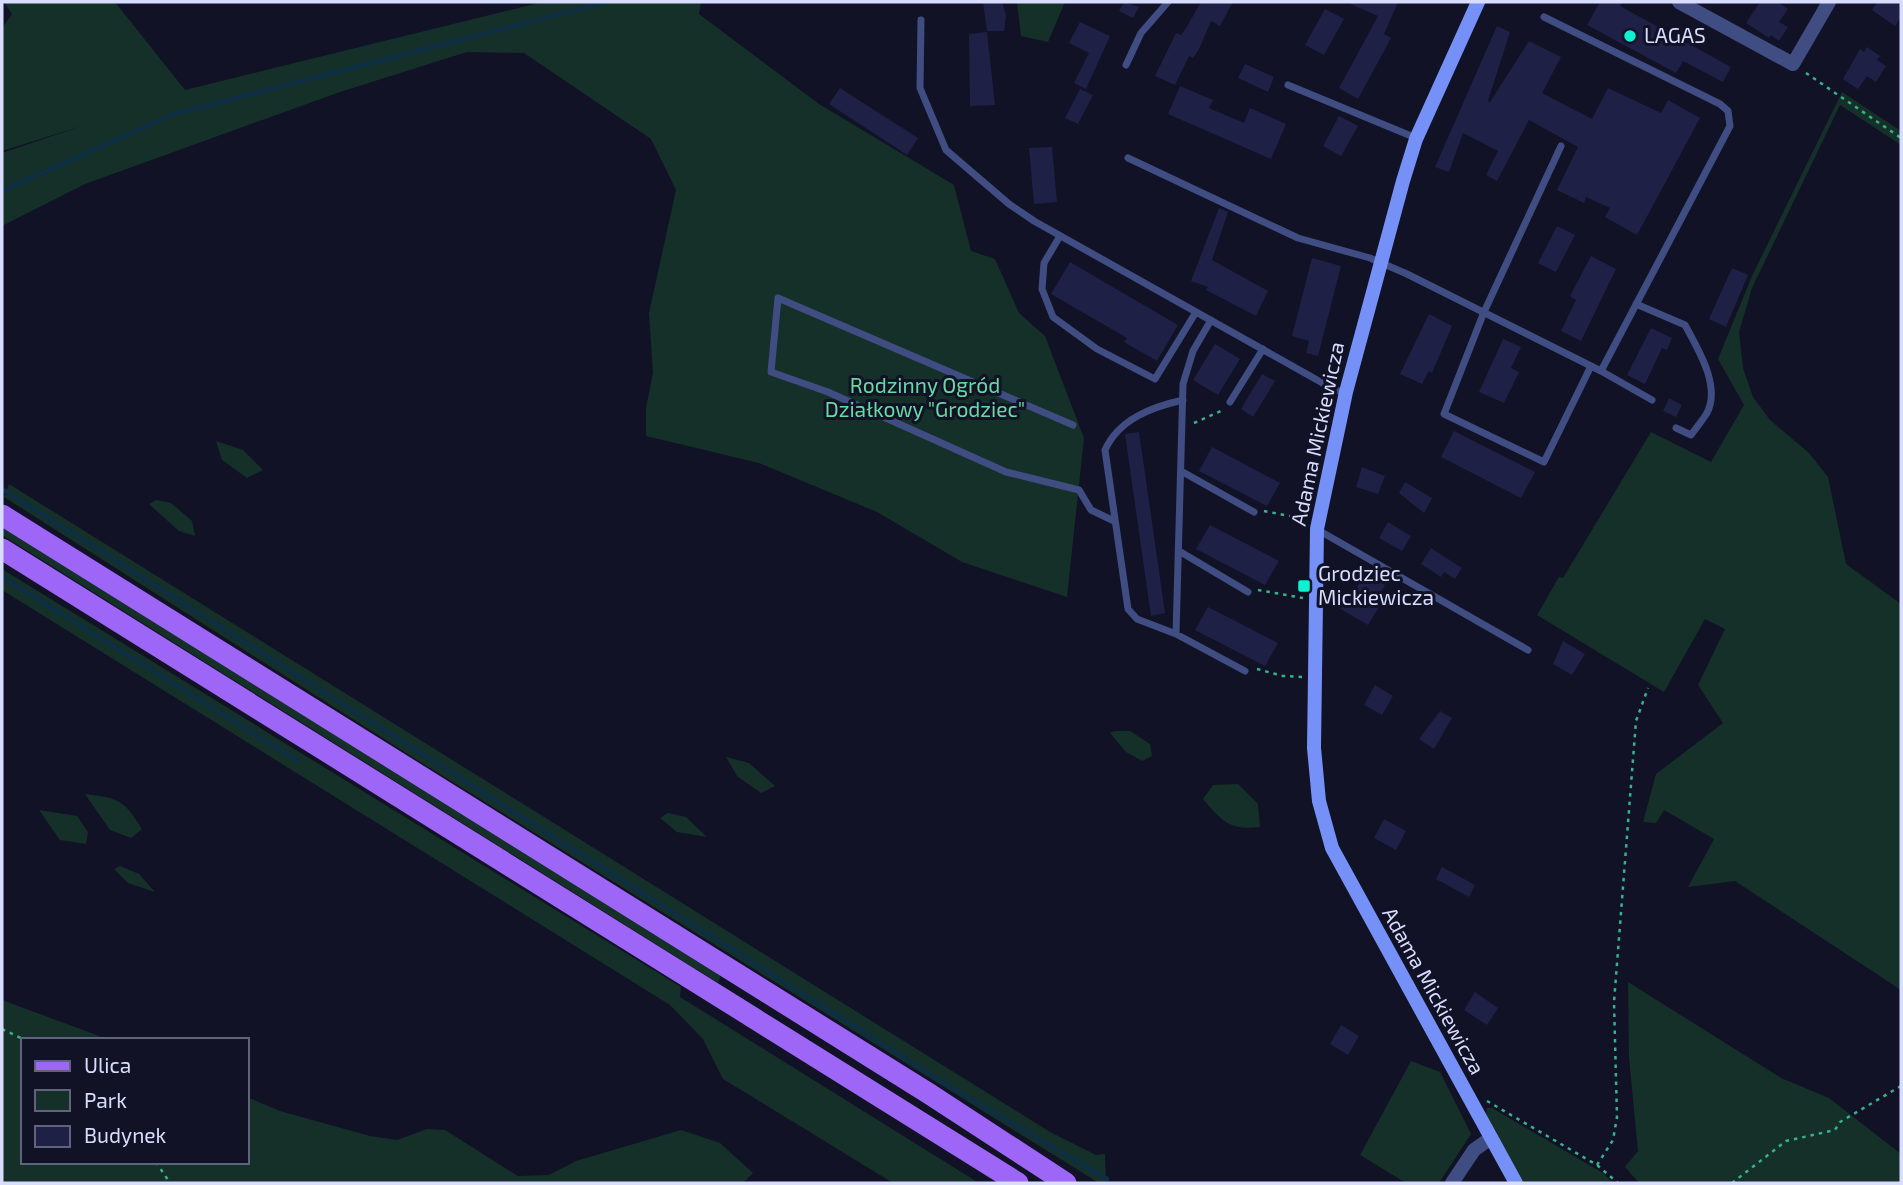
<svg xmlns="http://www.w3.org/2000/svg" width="1903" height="1185" font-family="'Exo 2',sans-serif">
<rect width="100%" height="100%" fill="#111226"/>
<path fill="#143028" d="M4,2H115L185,90L543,2H701L699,14L819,104L954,185L971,251L995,259L1019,313L1045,336L1084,438L1067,597L962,562L877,512L759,463L646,436V408L653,373L649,313L676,190L651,139L524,53L467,52L340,92L85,184L2,226V153L82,126L2,151V28L12,14Z
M1017,2H1065L1048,42L1021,36Z
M1842,92L1901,131V145L1840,105L1752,288L1739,332L1743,368L1753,397L1770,420L1809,453L1828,477L1846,564L1901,604V990L1735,881L1688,887L1714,839L1664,810L1656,823L1643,822L1656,774L1723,723L1698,685L1725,629L1705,619L1664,692L1537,615L1559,577L1563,578L1651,432L1711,462L1744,405L1718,359L1752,276Z
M216,441L243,450L263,470L247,478L222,460Z
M9,484L1050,1132L1096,1155L1105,1154L1106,1183H1099L414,758L4,497Z
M156,500L171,503L192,521L195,536L179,531L149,504Z
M2,527L721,974L718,983L2,535Z
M2,569L681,987L680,997L979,1183H893L723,1079L703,1039L670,1005L2,590Z
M1114,731H1130L1150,744L1152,756L1142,761L1126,752L1110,733Z
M726,757L749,763L775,786L761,793L737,776Z
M1238,784L1258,804L1260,827C1229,831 1221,820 1203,799L1213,785Z
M85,794C119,798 124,800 142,829L131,838L110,830Z
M39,810L77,816L88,832L86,844L60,840Z
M668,813L686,817L707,837L677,832L660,818Z
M120,866L139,874L155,892L128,883L114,869Z
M1628,982L1781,1078L1829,1098L1901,1154V1183H1639L1625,1167L1638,1151L1629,1058Z
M2,1000L110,1040H23V1162H247V1097L280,1111L370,1136L397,1140L427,1129L445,1130L518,1176L549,1175L576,1161L681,1130L720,1143L753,1173L743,1183H2Z
M1411,1061L1440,1072L1471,1134L1439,1183H1406L1360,1155Z
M1487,1108H1492L1603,1173L1613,1183H1524L1486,1116Z"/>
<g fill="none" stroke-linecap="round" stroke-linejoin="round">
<path stroke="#0d2e43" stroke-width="4.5" d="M2,191L171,115L606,2
M2,489L952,1088L1107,1179
M2,577L298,761"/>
</g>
<path fill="#1e2046" d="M983,2H1002L1006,16L1004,31H987Z
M1124,2L1139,7L1133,18L1119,11Z
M1201,2H1233L1220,26L1211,21L1199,49L1193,58L1189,56L1175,85L1155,76L1176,33L1181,35L1186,28Z
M1346,2H1398L1384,34L1391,38L1358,99L1339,88L1378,16Z
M1600,2H1623L1620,6L1731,67L1723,82L1683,61L1676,73L1587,25Z
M1760,2H1778L1788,9L1779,22L1788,27L1779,41L1771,35L1769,38L1746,23Z
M1877,2H1901V17L1895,26L1872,10Z
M1325,9L1344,19L1324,55L1305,45Z
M1080,22L1110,36L1086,89L1074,83L1089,53L1069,43Z
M1497,26L1510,32L1488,101L1490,102L1529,41L1561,57L1542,93L1592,119L1608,88L1661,113L1668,100L1700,118L1637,235L1605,217L1610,208L1586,197L1584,203L1557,190L1578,147L1529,120L1497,181L1486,175L1498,151L1463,133L1449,172L1435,167Z
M987,32L995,105L970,106L969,34Z
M1867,47L1880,56L1877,60L1886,66L1876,82L1867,76L1858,89L1843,79L1860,49L1864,52Z
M1245,64L1274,77L1268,92L1238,78Z
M1180,86L1213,100L1209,108L1244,123L1250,108L1286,124L1271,159L1168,114Z
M840,88L918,138L907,155L829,104Z
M1080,89L1093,95L1078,124L1065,118Z
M1339,116L1358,126L1341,156L1323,146Z
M1052,147L1057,202L1034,204L1029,148Z
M1219,208L1228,212L1212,260L1268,291L1256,316L1206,290L1208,287L1191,281Z
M1557,226L1575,235L1556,272L1538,263Z
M1591,256L1616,269L1581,341L1561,331L1576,300L1570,296Z
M1312,258L1341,266L1318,356L1306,353L1309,341L1292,336Z
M1070,262L1178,325L1157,361L1124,342L1127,338L1051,294Z
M1732,268L1748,275L1726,327L1709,319Z
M1429,314L1452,326L1432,373L1429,371L1422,384L1400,374Z
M1651,328L1672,338L1667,350L1662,348L1645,384L1627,375Z
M1503,339L1521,347L1511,368L1519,372L1504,403L1479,392Z
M1215,344L1240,359L1218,395L1193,380Z
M1262,374L1275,381L1253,417L1241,409Z
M1669,398L1682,405L1676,417L1663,411Z
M1454,431L1535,472L1521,498L1441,457Z
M1139,432L1165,613L1151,616L1125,434Z
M1212,447L1280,483L1267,506L1199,471Z
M1362,467L1385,476L1378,494L1356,487Z
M1405,482L1432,498L1424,513L1399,493Z
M1388,522L1411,536L1402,551L1379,538Z
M1210,525L1279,561L1265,585L1196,549Z
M1431,548L1462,568L1455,579L1444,572L1441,577L1421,564Z
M1365,573L1385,585L1374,604L1379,607L1368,625L1337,607V593L1350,600Z
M1208,607L1278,643L1265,666L1195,630Z
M1563,641L1585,654L1572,675L1553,664Z
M1375,685L1393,696L1382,715L1364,705Z
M1440,711L1452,718L1434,749L1419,739Z
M1384,819L1406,831L1396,850L1374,838Z
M1442,867L1475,885L1469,897L1436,879Z
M1475,992L1498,1008L1487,1025L1464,1010Z
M1341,1025L1359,1036L1348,1055L1330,1044Z"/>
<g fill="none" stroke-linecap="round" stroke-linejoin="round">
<path stroke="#37b28d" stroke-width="2.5" stroke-dasharray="3.5 5" stroke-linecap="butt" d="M1806,73L1901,138
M1194,423L1223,410
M1264,511L1305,519
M1258,590L1303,598
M1257,669L1283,676L1302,677
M2,1029L25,1040
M1487,1101L1597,1165L1618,1183
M156,1162L170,1183
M1597,1165L1613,1140L1617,1117L1614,1002L1636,721L1648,688
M1732,1183L1786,1141L1835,1130L1840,1122L1901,1086"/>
<path stroke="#3f4d82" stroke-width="7" d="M1544,17L1720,104L1728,111L1730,126L1601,371
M921,20L920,88L946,150L1009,204L1034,221L1335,390L1345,392
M1126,65L1141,33L1168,2
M1288,85L1416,138
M1561,146L1484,312L1444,414L1544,462L1591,366
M1128,158L1298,238L1370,258L1407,274L1601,371L1652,400
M1060,236L1044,263L1042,289L1053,317L1097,349L1155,379L1196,312
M1636,304L1685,325C1698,349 1721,386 1707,413C1702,421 1696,428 1691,435L1676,428
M1183,400C1152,407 1119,419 1105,450L1128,609L1137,619L1176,634L1245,671
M1230,402L1263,349
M1073,425L778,298L771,372L828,392L1006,472L1079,490L1091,510L1114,521
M1181,471L1254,512
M1318,530L1528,650
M1179,551L1248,592
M1176,634L1183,384L1193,351L1211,320"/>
<path stroke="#3f4d82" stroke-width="14" d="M1679,2L1793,64L1829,2
M1452,1183L1474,1150L1491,1138"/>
<path stroke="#7591f7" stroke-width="14" d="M1478,2L1416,139L1403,181L1346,392L1317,529L1314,748L1319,801L1332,848L1516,1183"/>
<path stroke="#9d66f6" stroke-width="21" d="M2,515L928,1093L1066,1183
M2,549L1018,1183"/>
</g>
<g fill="#0ff2d1" stroke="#111226" stroke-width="2.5">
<circle cx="1630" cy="36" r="7"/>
<rect x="1297" y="579" width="14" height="14" rx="3.5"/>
</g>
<g text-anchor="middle" stroke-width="6" stroke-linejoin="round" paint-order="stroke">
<g font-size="21" fill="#d8ddfd" stroke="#111226" text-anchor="start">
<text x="1644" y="43">LAGAS</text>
<text x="1318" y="581">Grodziec<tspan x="1318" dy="24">Mickiewicza</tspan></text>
</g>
<g font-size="21" fill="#67daa1" stroke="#111226">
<text x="925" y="393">Rodzinny Ogród<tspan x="925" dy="24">Działkowy "Grodziec"</tspan></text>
</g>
<g font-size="21" fill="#d8ddfd" stroke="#111226">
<text transform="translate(1318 434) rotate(-78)" y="7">Adama Mickiewicza</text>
<text transform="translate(1433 991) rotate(61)" y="7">Adama Mickiewicza</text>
</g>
</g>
<rect width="1903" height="1185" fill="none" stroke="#d8ddfd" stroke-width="7"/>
<rect x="21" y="1038" width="228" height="126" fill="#111226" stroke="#61637c" stroke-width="2"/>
<rect x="35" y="1061" width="35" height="10" fill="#9d66f6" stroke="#61637c" stroke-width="2"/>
<text x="84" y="1073" font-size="21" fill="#d8ddfd">Ulica</text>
<rect x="35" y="1090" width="35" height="21" fill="#143028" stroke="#61637c" stroke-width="2"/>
<text x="84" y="1108" font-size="21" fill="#d8ddfd">Park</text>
<rect x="35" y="1126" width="35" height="21" fill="#1e2046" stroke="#61637c" stroke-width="2"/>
<text x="84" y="1143" font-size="21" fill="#d8ddfd">Budynek</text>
</svg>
